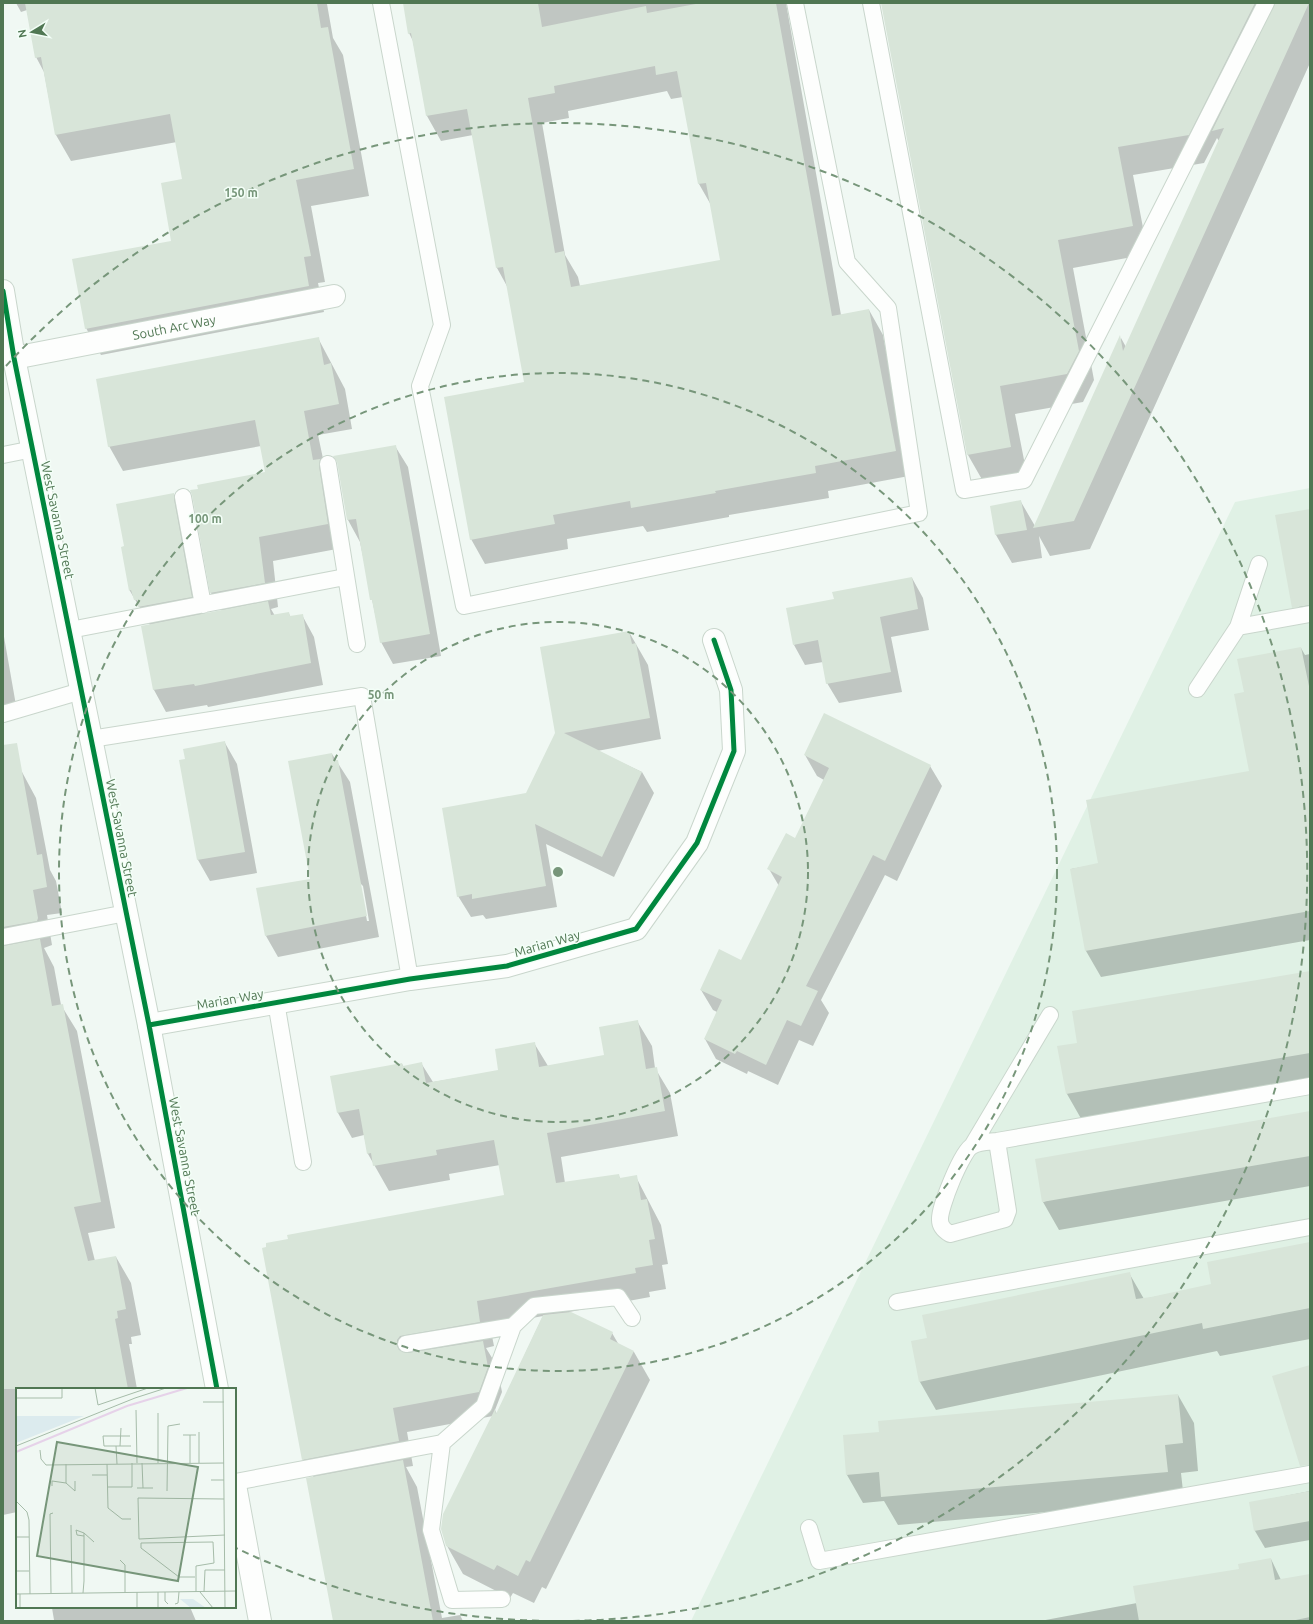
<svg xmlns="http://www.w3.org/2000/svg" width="1313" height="1624" font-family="Ubuntu,sans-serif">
<rect width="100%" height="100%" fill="#f0f8f3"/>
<path fill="#e0f1e5" d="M1310,488V1621H691L1235,502Z"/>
<path fill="#0003" fill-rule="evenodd" d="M16,3H331L327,4L333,38L343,55L369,196L311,206L325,282L318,283L324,312L101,355L86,328L172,241L184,180L177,142L71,161L56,135L44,72L36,57L27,10L21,12Z
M404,3H786L841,315L869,310L883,335L909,476L828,491L829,498L729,515V517L647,532L643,526L567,539L568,549L485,564L471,539L525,383L508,288L497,268L473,135L441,141L427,116L413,41L409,33ZM667,91L671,99L683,97L699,184L711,205L721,261L580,286L578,277L565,255L542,123L569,118L568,111Z
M883,3H1258L1265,40L1282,3H1310V63L1090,549L1050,556L1039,536L1042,558L1012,563L996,535L991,507L1021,502L1035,526L1121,338L1126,347L1219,141L1217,138L1204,163L1133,175L1148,254L1073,268L1094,380L1083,402L1015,414L1027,475L984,483L968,455Z
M318,338L345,389L352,429L318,435L342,548L273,561L278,607L271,609L275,616L289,614L291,617L302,615L314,637L323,685L208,707L207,705L166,712L154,690L143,627L150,625L130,591L125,547L174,494L186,516V521L203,615L222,611L211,593L193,495L266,473L261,446L123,471L109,446Z
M395,446L408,467L441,656L393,664L381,642L360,542L348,520L339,464Z
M1310,510V612L1303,613L1290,592Z
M912,578L923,598L929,630L891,637L902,692L839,703L827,683L823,662L805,665L794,645L835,600Z
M3,631L17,711L3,714Z
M629,632L648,665L661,739L597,751L642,772L654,793L614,877L546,844L557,907L486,919L483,915L471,917L458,896L527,794L556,733Z
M1301,648L1305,655L1310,654V940L1101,977L1086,951L1071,869L1099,864L1250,772L1245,693Z
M225,743L237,764L257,873L210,881L198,860L186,759Z
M332,754L350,782L379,937L278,957L266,936L311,879ZM360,883L363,886L369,921H367Z
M805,755L930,766L942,786L897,881L885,875L821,1000L829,1013L813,1046L799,1040L778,1085L748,1071L747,1074L716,1059L705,1039L717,1012L713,1010L701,990L742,961L779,886L769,869L796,839L824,780L817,776Z
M22,772L36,798L50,870L56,881L62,913L47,915L52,945L44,948L54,967L61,1005L77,1031L115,1228L88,1233L95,1261L116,1257L131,1283L141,1335L131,1337L132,1344H129L137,1389H17V1512L3,1515V776Z
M1310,972V1083L1083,1122L1067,1094L1078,1044Z
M637,1021L652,1046L655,1068L670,1093L678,1136L561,1157L565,1183L618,1175L621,1179L636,1177L661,1225L668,1264L662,1265L666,1289L649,1292L650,1297L569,1312L612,1333L619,1345L634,1352L650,1380L546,1589L542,1587L534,1603L513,1593L510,1598L463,1574L447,1546L493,1416L407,1432L413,1466L406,1467L417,1487L442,1618L460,1615L463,1621H334L314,1478L303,1459L505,1196L500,1165L449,1174L450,1180L389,1191L368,1154L364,1135L352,1138L338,1113L331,1077L402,1064L404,1067L421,1063L433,1082L499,1071L534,1043L548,1066L605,1056ZM543,1316L497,1414L495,1410L502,1392L497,1366L486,1348L494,1346L490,1326Z
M1310,1112V1186L1059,1230L1043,1202Z
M1310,1243V1339L1220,1356L1217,1351L936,1410L920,1382L912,1342L928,1339L1129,1273L1144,1299L1213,1285Z
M1178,1395L1194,1423L1198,1471L1181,1473L1184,1500L898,1525L884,1501L863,1503L847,1475L880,1433Z
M1310,1491V1540L1265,1548L1255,1531L1250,1503Z
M1271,1559L1281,1580L1310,1575V1621H1040L1137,1603Z
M59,1607H190L196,1621H45L54,1620L52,1608Z"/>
<path fill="#d8e5d9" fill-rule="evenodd" d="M25,3H317L321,28L328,27L354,169L296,180L311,256L304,257L309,286L85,329L72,259L171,241L161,183L182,179L170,114L55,135L41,57L35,58Z
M403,3H538L542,27L646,6L647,13L701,3H776L832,316L869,309L896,451L815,466L816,473L715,491L716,493L631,508L630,501L553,515L555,524L470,540L444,397L524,382L503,267L496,268L467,109L426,116L411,33L408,34ZM655,66L656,75L677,71L698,184L706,183L720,260L571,287L564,251L555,253L528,98L555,93L554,86Z
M881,3H1255L1189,135L1118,147L1133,226L1058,240L1079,351L1067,374L1000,386L1011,447L967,455Z
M1275,3H1309L1074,521L1033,528L1120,335L1123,351L1224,128L1212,131Z
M319,337L324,365L331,363L339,404L304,411L313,460L320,459L319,466L328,524L259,537L265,583L210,593L192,495L190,490L198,489L197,485L265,472L255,420L108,447L96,379Z
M396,445L430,634L380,643L372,600H370L356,519L347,520L337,462L333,456Z
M174,493V499L192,597L138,607L137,600H134L131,590L129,591L121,547L124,546L116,504Z
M1021,500L1027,530L995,535L990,506Z
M1310,509V605L1292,608L1275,515Z
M912,577L918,609L880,617L891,672L826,684L818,640L793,645L786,608L834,599L832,592Z
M268,601L271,615L289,612L290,616L303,614L311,663L195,686L194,684L153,690L141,626Z
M629,631L632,644L636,643L650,718L564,733L642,772L602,857L535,824L546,886L472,899V894L457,897L442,808L526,793L555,733L540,647Z
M1301,647L1310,691V911L1085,951L1070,869L1098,863L1086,800L1249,771L1234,694L1244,692L1237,659Z
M824,713L931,765L885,861L873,855L806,986L818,991L801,1026L787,1020L766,1065L737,1051L735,1054L704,1039L722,1000L700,990L719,949L741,960L782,877L767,869L786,833L795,838L829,768L804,755Z
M225,741L245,852L197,860L179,760L185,759L183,749Z
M17,743L37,855L42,854L47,887L33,890L38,918L37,921L3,927V745Z
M332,753L333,760H338L367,916L265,936L256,888L310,879L288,761Z
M40,939L52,1006L63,1004L101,1202L74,1207L88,1261L116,1256L126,1309L117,1311L118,1318L115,1319L128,1389H3V946Z
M1310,971V1053L1066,1094L1057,1046L1077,1043L1072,1011Z
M638,1020L646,1069L657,1067L665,1111L547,1133L556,1183L619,1174L620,1178L637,1175L641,1200L647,1199L655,1239L649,1240L653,1265L635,1268L636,1273L477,1301L480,1322L400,1336L397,1340V1346L399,1350L407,1353L483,1341L488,1367L479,1392L393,1408L399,1441L302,1460L262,1248L266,1247V1243L288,1239L287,1235L504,1195L494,1140L436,1150L437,1155L373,1166L371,1153L367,1154L359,1109L337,1113L330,1076L402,1063L403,1066L422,1062L426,1083L498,1070L495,1049L535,1042L539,1067L604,1055L599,1027Z
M1310,1111V1156L1042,1202L1035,1159Z
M1310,1242V1308L1203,1329L1202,1323L919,1382L911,1341L927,1338L922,1315L1130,1272L1136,1299L1151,1297L1211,1284L1207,1262Z
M571,1312L613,1332L610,1339L634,1351L530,1562L526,1560L518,1576L497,1565L494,1570L446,1546L441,1529L443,1514L495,1409L496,1414L543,1315Z
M1310,1365V1465L1300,1466L1272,1376Z
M1178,1394L1183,1443L1165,1445L1168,1472L881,1497L879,1472L846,1475L843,1435L879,1432L878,1421Z
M403,1460L433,1621H333L306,1478Z
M1310,1491V1521L1254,1531L1249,1502Z
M1271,1558L1275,1580L1310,1574V1617L1291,1621H1139L1133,1586L1239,1569L1238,1564Z"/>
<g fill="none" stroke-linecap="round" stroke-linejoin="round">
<g stroke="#c9d6cc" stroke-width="18">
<path id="lane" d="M381,3L442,325L420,386L464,606L919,513L888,308L847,262L795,3
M871,3L964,490L1024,480L1266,3
M3,455L33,449
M328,464L357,644
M183,497L203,605
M1238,627L1259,564
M70,630L345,577
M1197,689L1238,627L1310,614
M3,714L81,691
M91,739L362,696L410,979
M3,937L126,913
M276,1002L303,1162
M997,1141L1008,1211L1005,1219L950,1234C945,1231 940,1227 940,1220C939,1208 962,1151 972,1146C978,1142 989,1142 997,1141L1310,1086
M972,1146L1050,1015
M897,1302L1310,1227
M513,1326L534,1306L618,1297L632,1318
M406,1344L513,1326L484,1406L442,1443
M235,1482L442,1443L431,1530L452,1600L502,1599
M809,1528L819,1561L1310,1474"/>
</g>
<g stroke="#c9d6cc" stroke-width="24">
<g id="street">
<path d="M3,291L14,358L149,1025L217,1389"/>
<path id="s1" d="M14,358L334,296"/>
<path d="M149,1025L410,979L507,966L636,929L697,843L734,751L731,690L714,640"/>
<path d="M235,1485L260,1621"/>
</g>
</g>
<use href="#lane" stroke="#fdfefd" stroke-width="16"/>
<use href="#street" stroke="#fdfefd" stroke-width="22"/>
<g stroke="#f3fef7" stroke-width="8">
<path id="cycleway" d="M3,291L14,358L149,1025L217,1389
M149,1025L410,979L507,966L636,929L697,843L734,751L731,690L714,640"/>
</g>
<use href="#cycleway" stroke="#00873e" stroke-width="5"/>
</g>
<g fill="none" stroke="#77967a" stroke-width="2" stroke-dasharray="7 5">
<circle cx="558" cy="872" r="250"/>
<circle cx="558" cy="872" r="499"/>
<path d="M551 1621A749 749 0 0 1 236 1548M6 366A749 749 0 1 1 565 1621"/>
</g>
<g text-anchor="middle" stroke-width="3" stroke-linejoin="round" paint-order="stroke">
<g font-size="13" fill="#507753" stroke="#f3fef7">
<text dy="5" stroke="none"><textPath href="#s1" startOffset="163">South Arc Way</textPath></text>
<text transform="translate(58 520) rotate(78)" y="5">West Savanna Street</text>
<text transform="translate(122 838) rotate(79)" y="5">West Savanna Street</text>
<text transform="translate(547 943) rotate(-16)" y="5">Marian Way</text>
<text transform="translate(230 999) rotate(-10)" y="5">Marian Way</text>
<text transform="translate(185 1156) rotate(79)" y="5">West Savanna Street</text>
</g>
</g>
<g transform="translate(16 1388)">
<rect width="220" height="220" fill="#f0f8f3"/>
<path d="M0,28H68L0,55ZM164,211H177L190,220H175Z" fill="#dcebee"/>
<path fill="none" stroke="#e6d2e9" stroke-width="2" d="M0,64L111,18L171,0"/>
<path fill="none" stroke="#a6bca9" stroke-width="1" d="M79,0L82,17L132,0M207,0L209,220M0,10H46V0M187,14H208M120,22L121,75M142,25V75M183,44V75M167,47H180M174,47V75M114,48H87L88,58H115M0,58L119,10L150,0M100,58L101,76M104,58L105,40M24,62L25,71L30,77L208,75M126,75L127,100M91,76L92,120L106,131H115M76,87H91M195,92H208M50,95L59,103V93M36,98V93L50,95V76M91,99H116V75M121,100H137M151,103L152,38L164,36M208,111L122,110L123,151L209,147M0,113L11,124L13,132L14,206M55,137L56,205M68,145L78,154M0,149H13M104,172L109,177V205M0,183H13M179,189H163L125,160V155L197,154L198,175L180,178V204M142,204V220M149,204V213L152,216M184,204L197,220M188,204L189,182H209M35,205L34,126L37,125M67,205L68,193V145L60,142L61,147L68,148M0,206L220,203M4,206V220M159,216L162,215L163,204M121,220V204"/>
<path fill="#77967a" fill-opacity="0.15" stroke="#77967a" stroke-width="2" d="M41,54L182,79L162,193L21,168Z"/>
<rect width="220" height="220" fill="none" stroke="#507753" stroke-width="2"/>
</g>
<circle cx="558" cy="872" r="6" fill="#77967a" stroke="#f3fef7" stroke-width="2"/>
<g font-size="12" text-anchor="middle" font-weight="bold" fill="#77967a" stroke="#f3fef7" stroke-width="3" stroke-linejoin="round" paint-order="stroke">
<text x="241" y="197">150 m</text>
<text x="205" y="523">100 m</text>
<text x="381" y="699">50 m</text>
</g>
<rect width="1313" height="1624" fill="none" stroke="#507753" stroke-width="8"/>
<g transform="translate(32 32) rotate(260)" stroke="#f3fef7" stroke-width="3" paint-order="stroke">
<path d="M0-3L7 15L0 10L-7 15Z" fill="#507753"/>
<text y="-6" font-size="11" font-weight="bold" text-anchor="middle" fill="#507753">N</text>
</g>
</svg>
